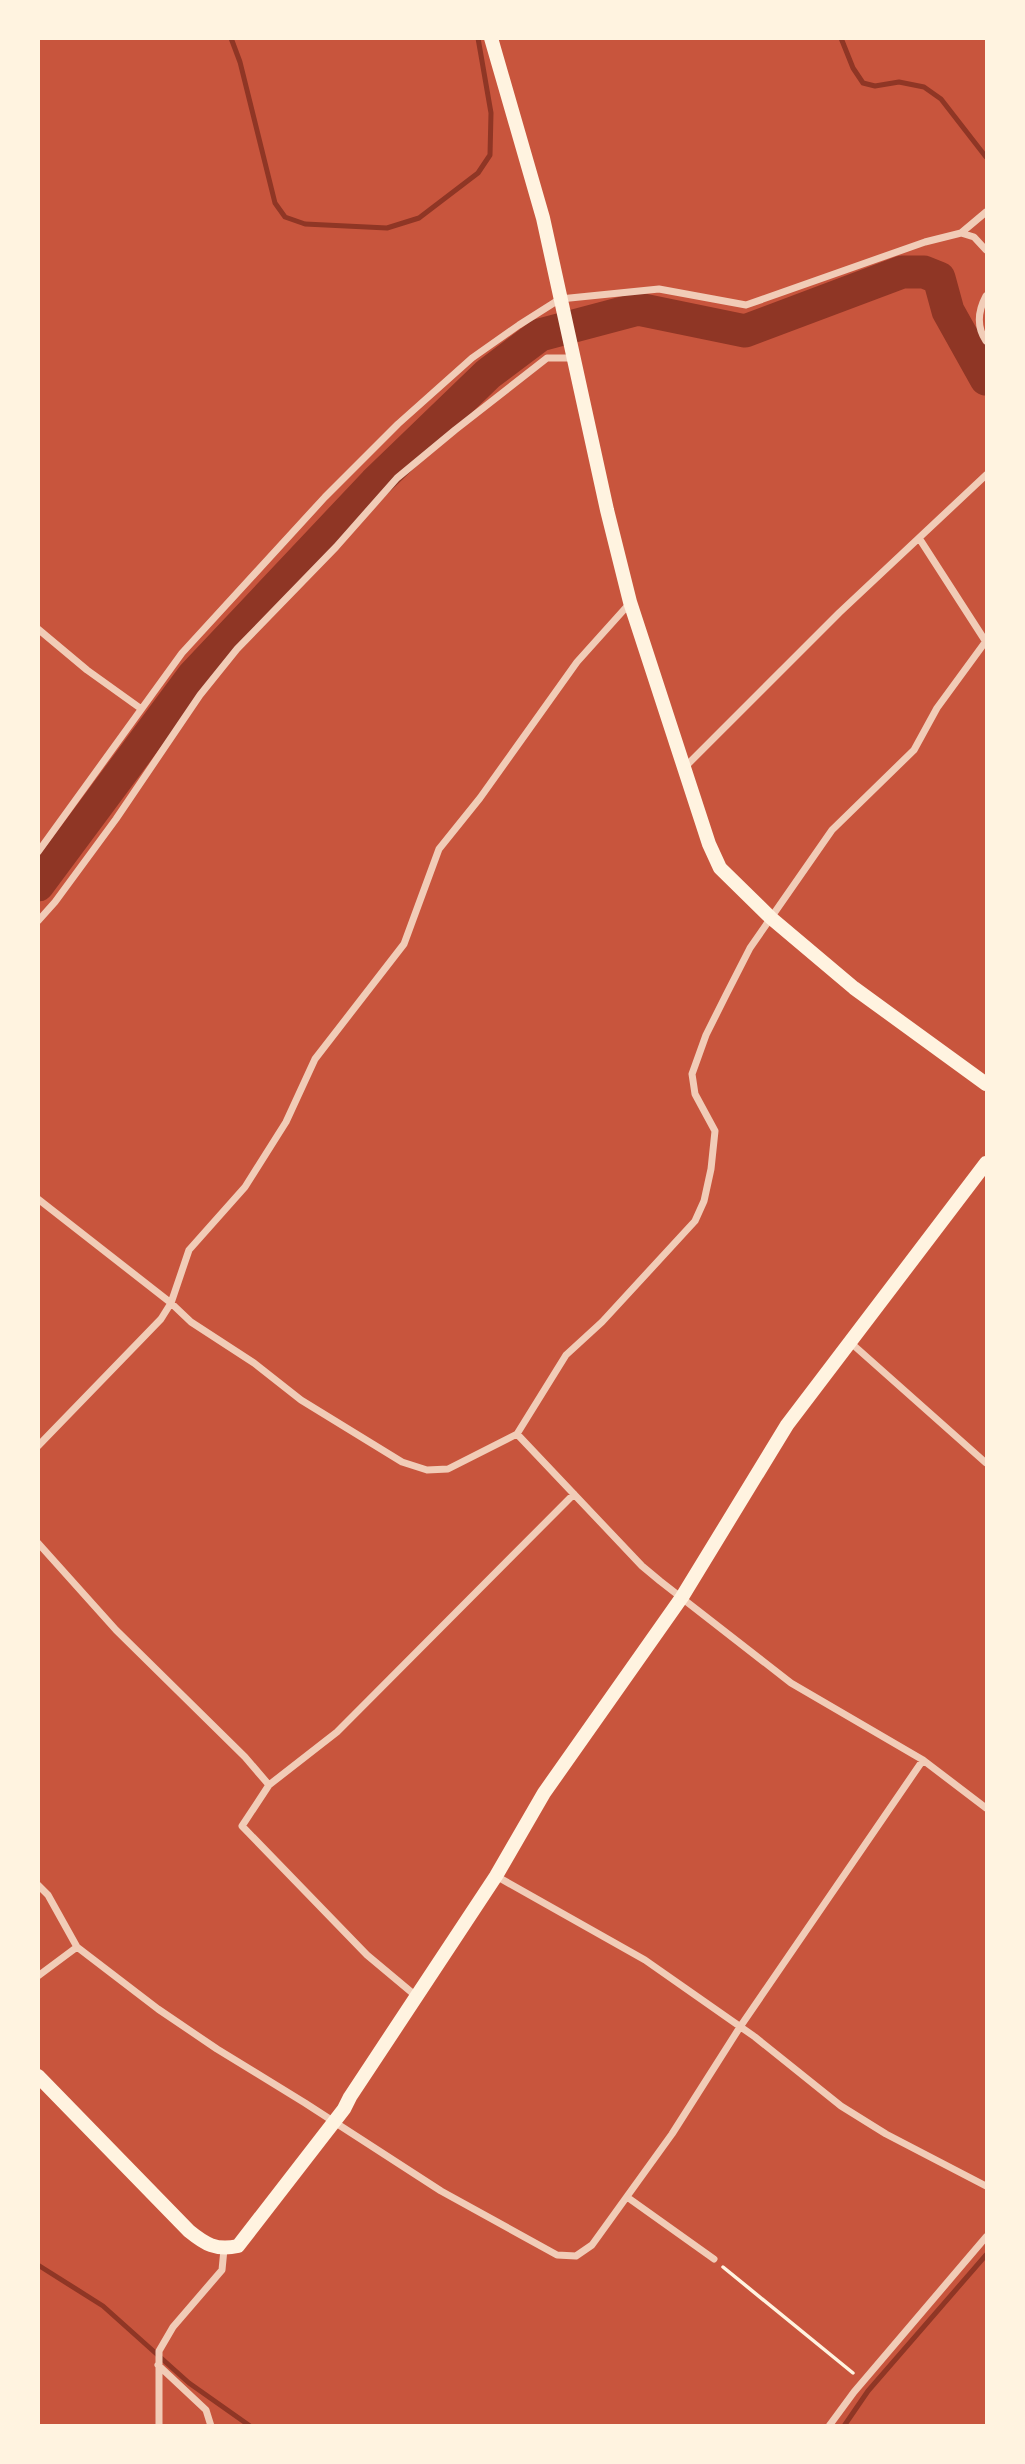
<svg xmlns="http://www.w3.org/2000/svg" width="1025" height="2464" font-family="'Titillium Web',sans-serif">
<rect width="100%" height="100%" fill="#c8553d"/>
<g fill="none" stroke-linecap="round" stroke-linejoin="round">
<path stroke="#8f3625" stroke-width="5" d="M231,38L240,62L275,203L285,217L305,224L387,228L419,218L478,173L490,155L491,113L478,38
M841,38L853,68L863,83L875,86L899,82L924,87L941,99L986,157
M38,2265L103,2306L189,2383L250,2426
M844,2426L868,2391L986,2255"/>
<path stroke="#8f3625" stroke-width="33" d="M38,885L193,676L375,483L488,374L540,335L638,309L745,331L902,272H924L939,278L948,311L986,379"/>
<path stroke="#fff3e0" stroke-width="3.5" d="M723,2267L853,2373"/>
<path stroke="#f1ccb7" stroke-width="7" d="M961,233L986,212
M986,296C978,311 976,326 986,341
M919,538L986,642
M38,629L87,670L140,708
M685,767L839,613L986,475
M38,852L182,653L325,497L398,424L472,358L519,325L560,299L659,289L746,305L925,242L961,233L974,237L986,250
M38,921L55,902L116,819L200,695L237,649L336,547L397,478L455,430L547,358H574
M38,1199L171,1303L191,1322L254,1363L301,1400L402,1462L427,1470L448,1469L517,1434L566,1355L602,1322L695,1221L704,1201L711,1169L715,1131L695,1094L692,1074L706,1035L726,995L750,948L832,830L914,750L937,708L986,641
M851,1343L986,1463
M517,1434L642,1566L660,1581L791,1683L923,1760L986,1808
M38,1446L161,1319L171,1303L189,1250L245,1187L286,1122L315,1059L404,944L439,849L480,798L577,662L630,603
M38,1543L116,1630L245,1757L269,1785L242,1826L367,1955L416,1996
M269,1785L337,1732L574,1494
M496,1876L645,1960L755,2037L841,2106L886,2134L986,2186
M38,1885L48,1895L77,1947L158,2009L217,2049L305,2103L441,2191L557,2255L576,2256L592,2245L672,2134L740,2027L923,1760
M38,1976L77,1947
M627,2197L714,2259
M158,2365L206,2410L211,2426
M159,2426V2351L173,2327L222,2270L224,2249
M829,2426L854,2392L986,2237"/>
<path stroke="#fff3e0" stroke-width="14" d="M491,38L543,218L607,510L630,602L709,844L720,868L771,918L854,988L986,1084
M38,2076L189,2231C205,2244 216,2251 238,2246L344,2109L350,2097L496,1876L544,1793L682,1597L787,1425L986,1163"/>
</g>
<rect width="1025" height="2464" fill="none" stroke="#fff3e0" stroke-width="80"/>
</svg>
